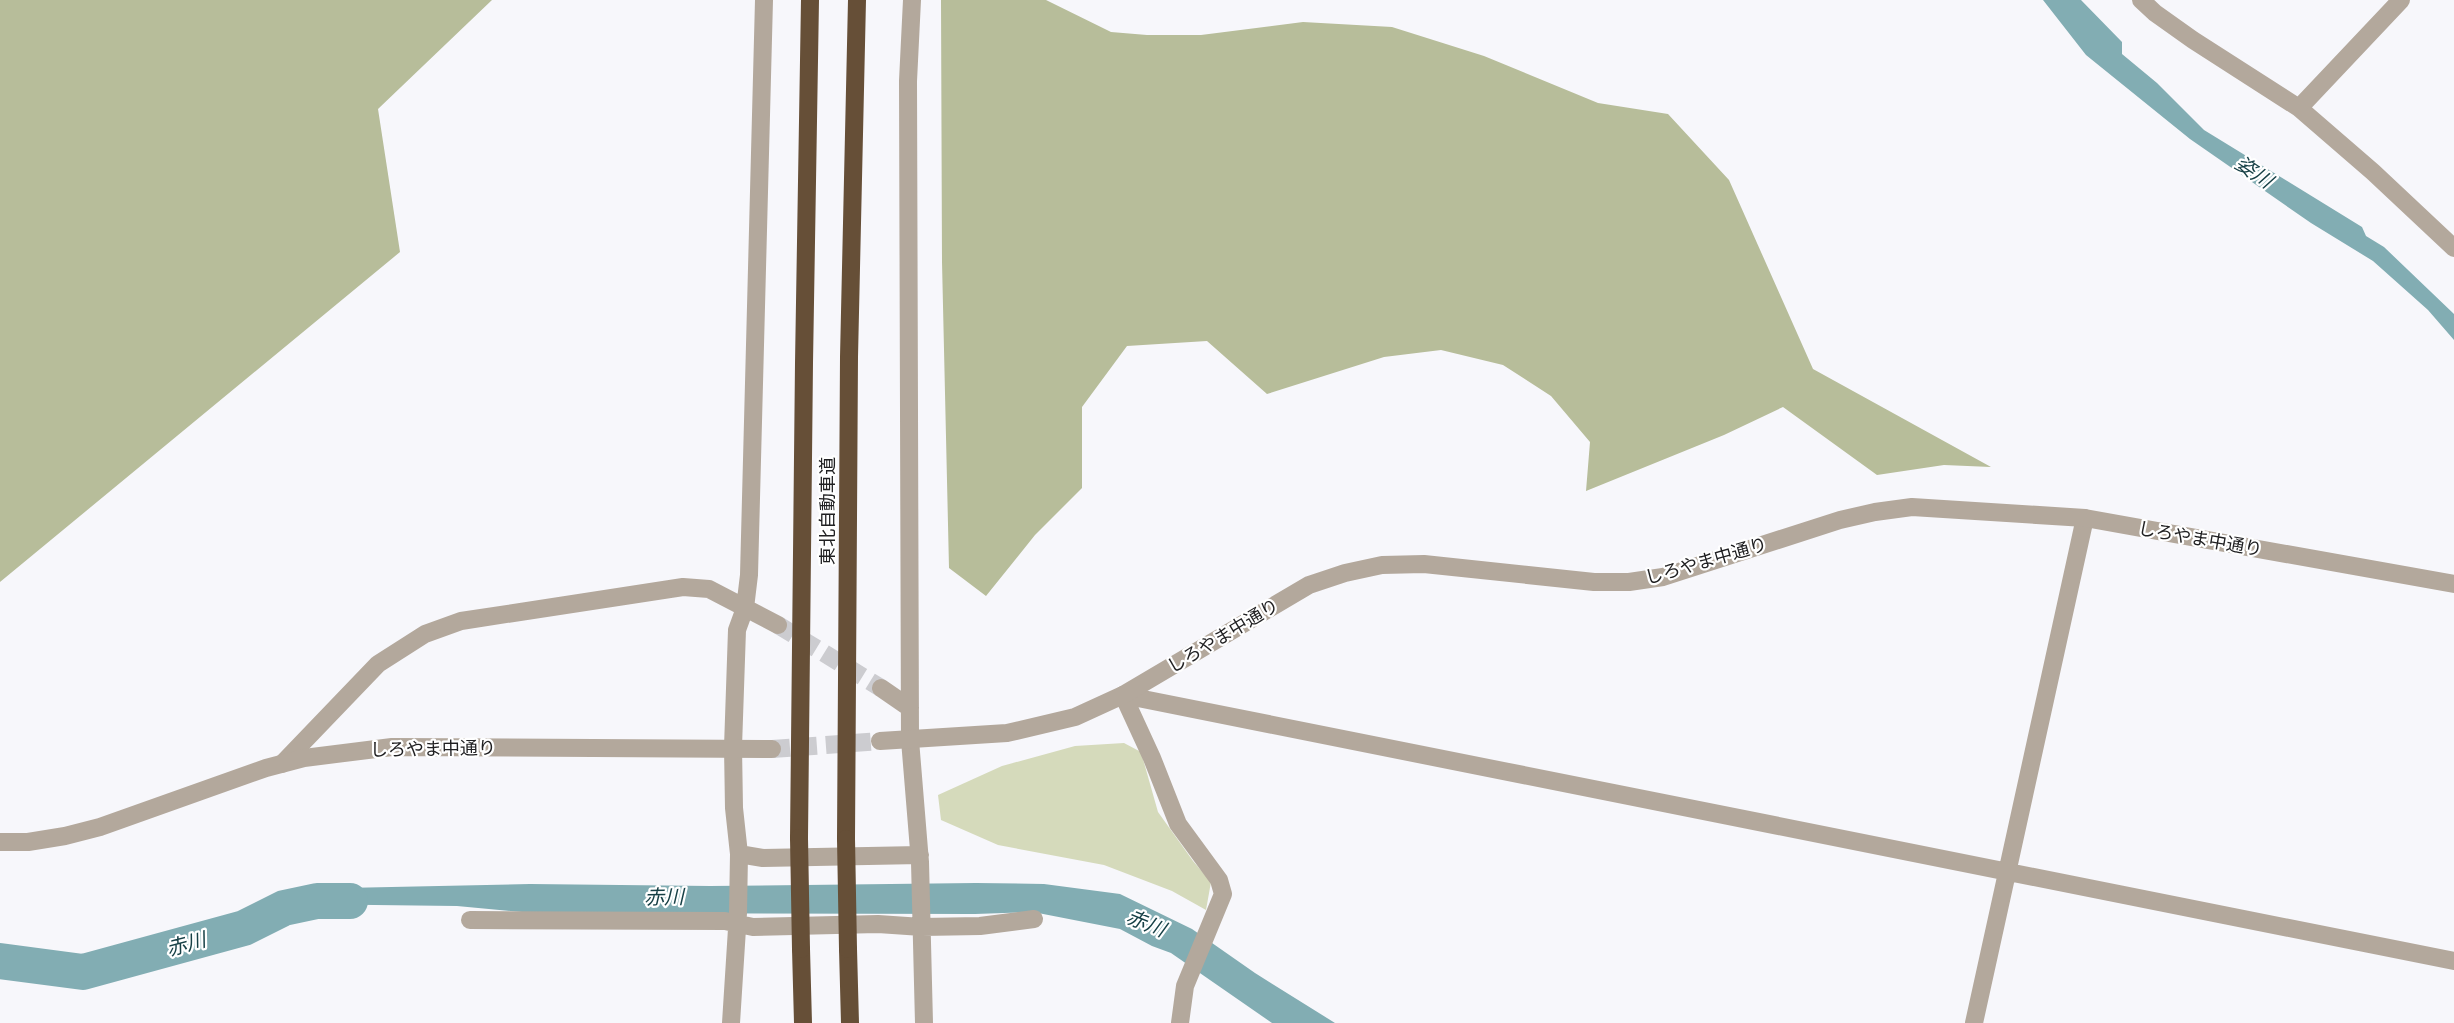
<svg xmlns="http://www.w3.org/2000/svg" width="2454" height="1023" font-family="Commissioner,'Noto Sans JP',sans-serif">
<rect width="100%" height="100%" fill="#f7f7fb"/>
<path fill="#d5dabb" d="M1124,743L1141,752L1158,812L1193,861L1211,882L1206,910L1172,891L1104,865L998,845L941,820L938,795L1002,766L1075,746Z"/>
<path fill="#b7bd9a" d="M0,0H492L378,109L400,252L0,582Z
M941,0H1046L1111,32L1147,35H1201L1303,22L1392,27L1484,56L1598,103L1668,114L1729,180L1813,369L1991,467L1944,465L1877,475L1783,407L1724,435L1586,491L1590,442L1551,396L1503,365L1441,350L1384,357L1267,394L1207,341L1127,346L1082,407V488L1035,535L986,596L949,568L942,262Z"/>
<path fill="#82adb3" d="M2043,0H2081L2122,42V54L2157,83L2204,130L2362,227L2366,236L2384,247L2454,314V340L2428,310L2373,261L2311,223L2190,139L2086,55Z
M976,883L1044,884L1120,894L1192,929L1255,973L1335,1023H1272L1171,953L1152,946L1120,929L1033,912L975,914L533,913L457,906L292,904L344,888L530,884L710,886Z"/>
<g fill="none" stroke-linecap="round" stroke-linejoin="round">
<path stroke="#82adb3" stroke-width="36" d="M0,961L83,972L244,928L284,908L317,901H350"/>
<path stroke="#ccccd0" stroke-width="18" stroke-dasharray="18 9" stroke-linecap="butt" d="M778,625L881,688"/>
<path stroke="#ccccd0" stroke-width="18" stroke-dasharray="18 9" stroke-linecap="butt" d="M772,749L880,741"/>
<path stroke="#b3a89c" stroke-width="18" d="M912,0L908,81L910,740L920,862L924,1023
M2141,0L2155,13L2193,40L2299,108L2373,172L2454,248
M2299,108L2401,0
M881,688L910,708
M1123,695L2454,961
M1123,695L1152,758L1178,824L1219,880L1223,894L1185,986L1180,1023
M282,764L378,664L425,634L461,621L683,587L709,589L778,625
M739,854L763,858L920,855
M470,920L725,921L753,927L878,924L922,927L980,926L1034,919
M731,1023L738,913L739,854L734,808L733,747L737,630L745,608L749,575L764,0
M1974,1023L2085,518"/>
<path stroke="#b3a89c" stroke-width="18" d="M880,741L1007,733L1075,717L1123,695L1309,585L1345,573L1382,565L1424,564L1594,582H1629L1663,577L1840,520L1875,512L1912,507L2085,518L2454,584
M0,842H28L65,836L100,827L266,768L304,758L392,747L772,749"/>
<path stroke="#664f37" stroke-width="18" d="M799,838L804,363L810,0
M846,839L849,357L857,0
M801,949L803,1023
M848,949L850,1023"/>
<path stroke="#664f37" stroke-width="18" d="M799,838L801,949
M846,839L848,949"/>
</g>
<g text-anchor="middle" stroke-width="4.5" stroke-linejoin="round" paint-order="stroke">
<g font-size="18" fill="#202022" stroke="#fff">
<text transform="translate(828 511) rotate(-90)" y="6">東北自動車道</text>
<text transform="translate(2200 539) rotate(10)" y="6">しろやま中通り</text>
<text transform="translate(1706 561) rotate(-16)" y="6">しろやま中通り</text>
<text transform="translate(1223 636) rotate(-31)" y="6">しろやま中通り</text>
<text transform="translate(433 749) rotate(-1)" y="6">しろやま中通り</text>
</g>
<g font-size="20" font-style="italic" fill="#174046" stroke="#fff">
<text transform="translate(2254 172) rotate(34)" y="7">姿川</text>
<text transform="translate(664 897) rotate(-1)" y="7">赤川</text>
<text transform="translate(1146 923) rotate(22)" y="7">赤川</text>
<text transform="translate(186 944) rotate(-15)" y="7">赤川</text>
</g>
</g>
</svg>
